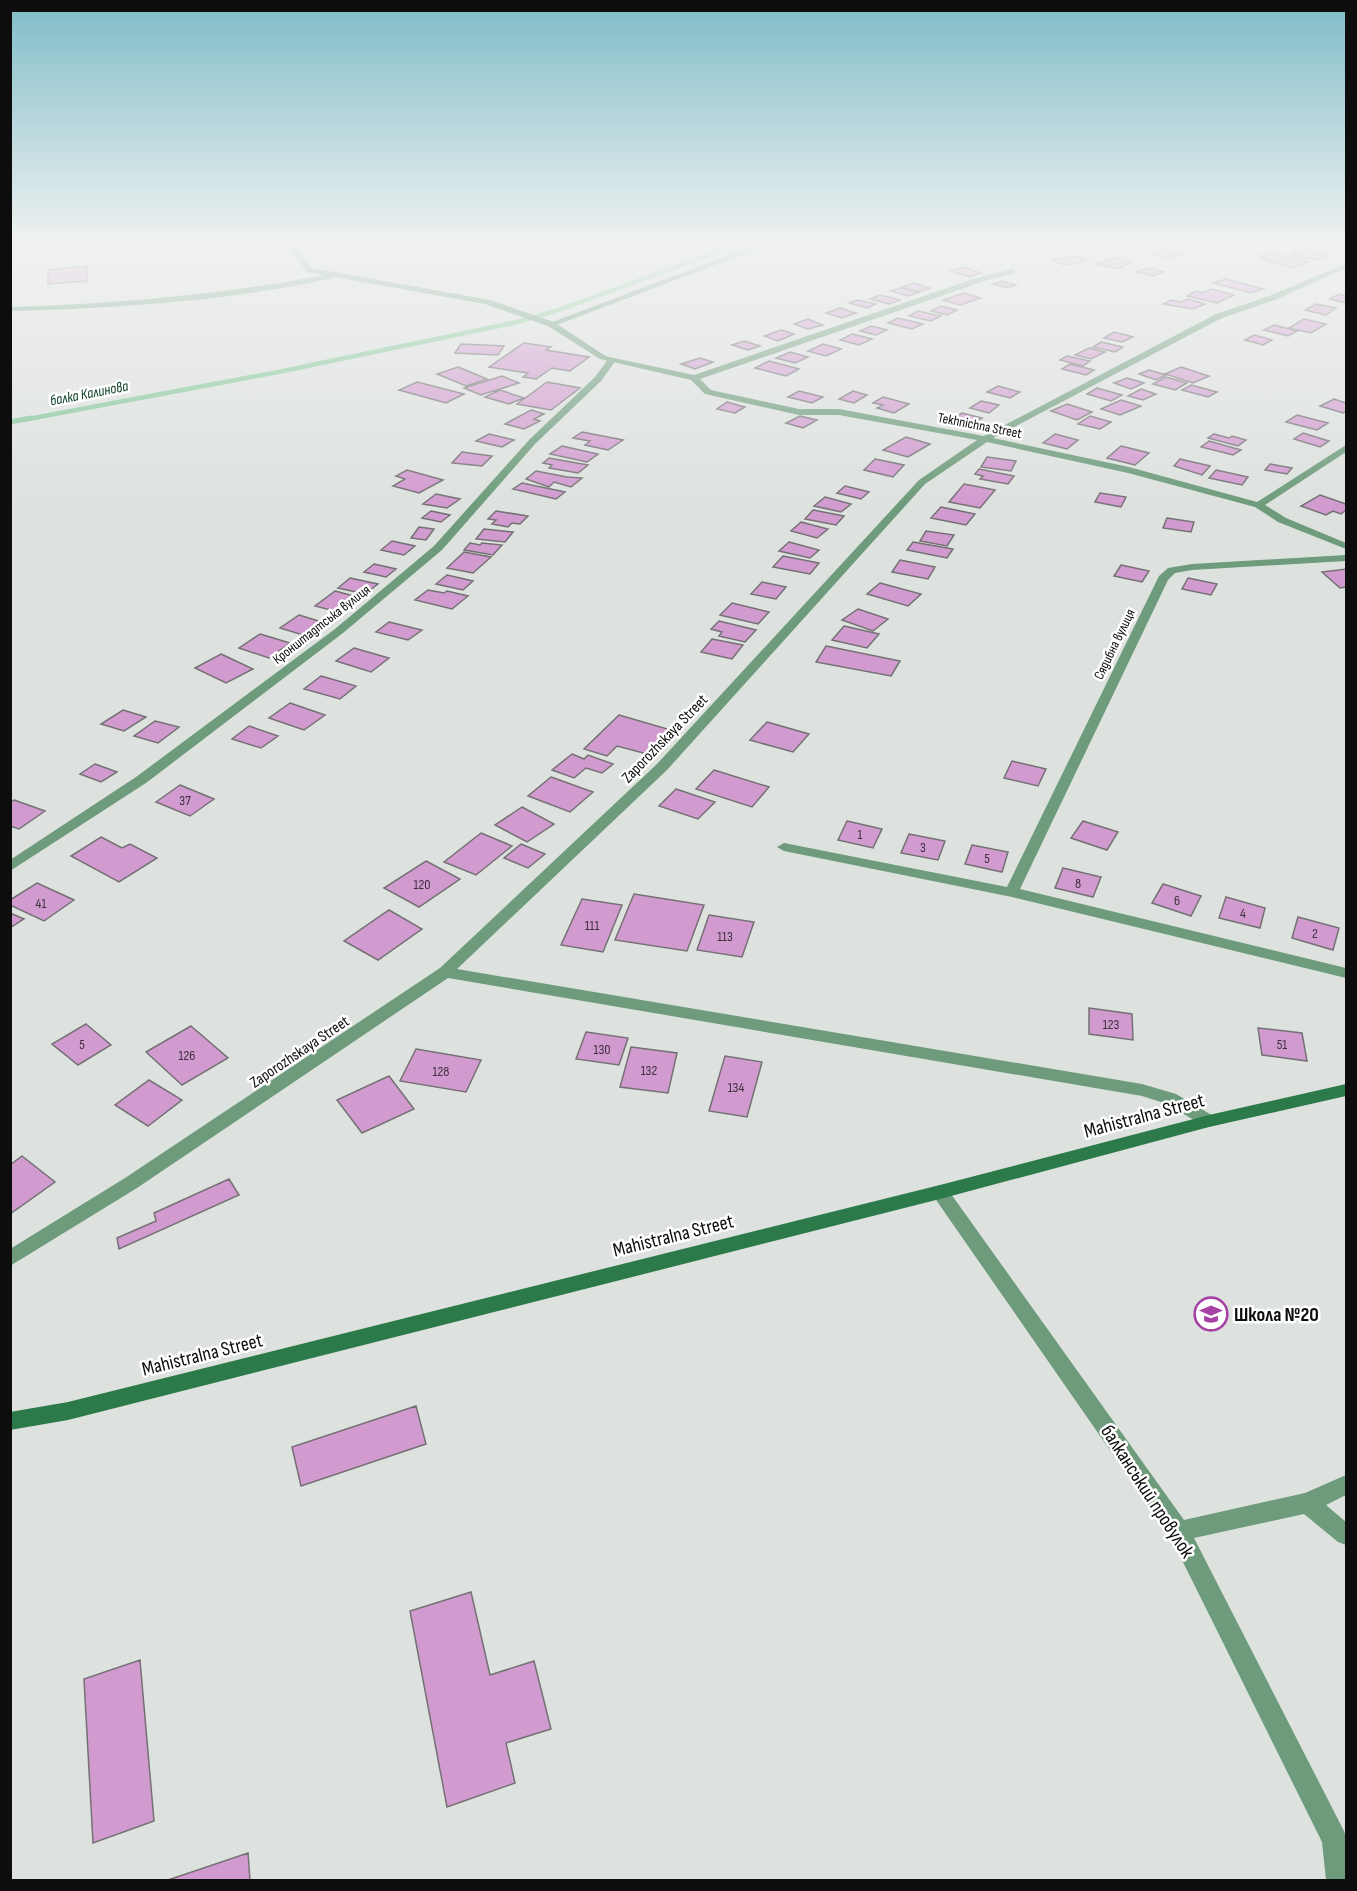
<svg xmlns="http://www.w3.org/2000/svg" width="1357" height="1891" font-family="'Sofia Sans Condensed',sans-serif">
<rect width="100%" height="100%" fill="#dee2df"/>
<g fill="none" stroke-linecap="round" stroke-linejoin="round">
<path stroke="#83c798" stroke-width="4.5" d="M23,420L278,372L513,323L556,311L738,244L765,240"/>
<path stroke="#83c798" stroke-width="5" d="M10,422L31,418"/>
</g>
<path fill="#d29bd0" stroke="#747174" stroke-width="1.5" d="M1121,240H1132L1139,242L1125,246L1113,242Z
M1325,240H1346V242L1337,245L1321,242Z
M1165,249L1181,254L1167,258L1152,254Z
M1303,249L1328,256L1317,260L1292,254Z
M1271,252L1309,262L1293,268L1262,259L1266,258L1259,256Z
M1077,256L1088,261L1064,265L1052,260Z
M1114,258L1131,262L1118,269L1095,264Z
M87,266V281L48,284V270Z
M963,267L981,273L969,277L951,271Z
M1148,268L1164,272L1153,276L1136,272Z
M1226,279L1263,289L1251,293L1214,283Z
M1001,281L1016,285L1008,288L993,284Z
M913,283L930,288L920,292L902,287Z
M901,288L918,293L908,296L891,291Z
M1211,289L1234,295L1217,303L1187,296L1196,291L1203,293Z
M964,293L981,298L960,305L943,300Z
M1339,294L1346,296V303L1330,299Z
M880,295L900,300L889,304L870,299Z
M1188,299L1205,304L1193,309L1163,304L1172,300L1181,302Z
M858,300L876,304L867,308L849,303Z
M1316,304L1336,308L1326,315L1305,310Z
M941,306L957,310L947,315L931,311Z
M840,308L856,313L842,318L826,313Z
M918,311L941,316L931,321L909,316Z
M898,318L923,324L912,329L888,323Z
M808,319L823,325L808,329L794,324Z
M1304,319L1326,324L1311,333L1289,328Z
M1274,325L1297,331L1288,336L1264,330Z
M871,326L887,330L876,335L860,331Z
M781,330L794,334L778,341L764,336Z
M1114,332L1133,337L1122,342L1104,338Z
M852,334L872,339L859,345L840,340Z
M1254,335L1272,340L1263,345L1245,340Z
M744,341L760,346L748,350L732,345Z
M1101,342L1123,347L1115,352L1093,347Z
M524,343L551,347L546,350L589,357L570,371L552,368L536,379L523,377L528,373L489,367Z
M461,344L504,346L498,355L455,353Z
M823,344L841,349L826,356L808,351Z
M1089,348L1105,352L1091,359L1075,355Z
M790,352L808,357L795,363L776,358Z
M1067,356L1090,361L1083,366L1060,360Z
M700,358L713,362L695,369L681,364Z
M769,361L799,369L786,376L755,368Z
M1070,364L1094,370L1086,375L1062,369Z
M458,367L487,379L466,386L437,374Z
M1181,367L1209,376L1193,383L1165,374Z
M1149,370L1166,375L1156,380L1139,374Z
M502,376L519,383L481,395L464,388Z
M1166,377L1187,383L1175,390L1153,384Z
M1127,378L1144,383L1131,389L1114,383Z
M417,382L464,394L446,403L399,390Z
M547,382L580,388L551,410L517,404Z
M1191,385L1217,392L1208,397L1182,390Z
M998,386L1020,392L1010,398L987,392Z
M1097,388L1122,395L1111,401L1087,394Z
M1141,389L1156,394L1143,400L1128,396Z
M500,390L524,398L509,404L485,397Z
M799,391L823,397L812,403L788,397Z
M853,391L867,395L854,403L839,399Z
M883,397L909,404L894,413L877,408L883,405L873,403Z
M1334,399L1346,403V411L1343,413L1320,406Z
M1121,400L1141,406L1120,415L1101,409Z
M981,401L999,405L989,413L970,408Z
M727,402L745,407L735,413L717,409Z
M1067,404L1092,412L1077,420L1051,411Z
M531,410L544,414L534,419L540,421L524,429L505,424Z
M962,413L982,418L969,427L948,422Z
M1297,415L1328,423L1317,430L1286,422Z
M800,416L817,420L803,428L786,423Z
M1090,416L1111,422L1100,429L1078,424Z
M582,432L623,440L608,450L585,445L590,441L573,438Z
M1303,433L1329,441L1320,447L1294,439Z
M489,434L514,440L502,447L476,441Z
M1055,434L1078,440L1067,449L1043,443Z
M1214,434L1229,438L1232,436L1246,440L1238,446L1208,438Z
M906,437L930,444L908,457L883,450Z
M1209,441L1241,450L1233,455L1201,447Z
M562,446L598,454L587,462L550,454Z
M1121,446L1149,453L1135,465L1107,458Z
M462,452L492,456L482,466L452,463Z
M987,457L1016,461L1011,471L981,467Z
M549,458L588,465L578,473L549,468L552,465L543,463Z
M875,459L904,465L893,477L864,470Z
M1180,459L1210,466L1202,475L1174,466Z
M1270,464L1292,468L1287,474L1265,470Z
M979,469L1014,476L1008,484L980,479L983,476L975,474Z
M407,470L443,480L419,493L393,486L405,479L396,476Z
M1216,470L1248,477L1242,485L1209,478Z
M536,471L567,477L582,478L571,487L554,482L549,487L526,479Z
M522,483L565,492L556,499L513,489Z
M964,484L995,490L980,508L949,502Z
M845,486L869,492L861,499L837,493Z
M1100,493L1126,497L1121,507L1095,502Z
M436,494L460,499L447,508L423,504Z
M1320,495L1346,504V510L1341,514L1333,511L1326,515L1301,506Z
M825,497L851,504L841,512L814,506Z
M941,507L975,514L966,525L931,518Z
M813,510L844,516L836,525L805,519Z
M431,511L450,515L441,522L422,518Z
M496,511L528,516L520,524L512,523L508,527L492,524L496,520L488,519Z
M1167,518L1194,522L1191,532L1163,528Z
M801,522L828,529L817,538L791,531Z
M419,527L434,529L426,540L411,538Z
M484,529L513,532L505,542L476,539Z
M926,531L954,535L947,546L920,541Z
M392,541L415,546L404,555L381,550Z
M789,542L819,550L810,558L779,551Z
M913,542L953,549L947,558L907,550Z
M470,543L480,545L482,543L502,545L493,555L464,550Z
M464,552L491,557L473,573L447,568Z
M783,556L819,563L810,574L773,567Z
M900,560L935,567L928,579L892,572Z
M374,564L396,569L386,577L364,572Z
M1121,565L1149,571L1142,582L1114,576Z
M1346,569V587L1340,588L1322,572Z
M447,575L473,581L463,590L436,584Z
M350,578L378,584L365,594L338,588Z
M1188,578L1217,584L1211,595L1182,589Z
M762,582L786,587L776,599L751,594Z
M880,583L921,594L908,606L867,594Z
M428,590L444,593L447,591L468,596L452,609L415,600Z
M335,591L362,598L342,613L315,606Z
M732,603L769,612L758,624L720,615Z
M858,609L888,619L873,631L842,620Z
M299,615L322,622L303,635L280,628Z
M719,621L756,630L745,642L719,636L722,632L711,629Z
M389,622L422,630L408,640L376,632Z
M844,626L879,634L867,648L832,640Z
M260,634L290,643L269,658L239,648Z
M712,639L743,645L732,659L701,652Z
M826,646L900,661L891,676L816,662Z
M354,648L389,658L371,672L336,661Z
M221,654L253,669L226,683L195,668Z
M321,676L356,686L340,699L304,689Z
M290,703L325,715L304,730L269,718Z
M123,710L146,717L124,731L101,724Z
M619,715L671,730L647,754L617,746L607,756L584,749Z
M155,721L179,727L158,743L134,736Z
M767,722L809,734L793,752L750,740Z
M249,726L278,736L261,748L232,739Z
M572,754L584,759L588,755L613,764L602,773L586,768L574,778L552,770Z
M1012,761L1046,769L1038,786L1004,778Z
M95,764L117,772L101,782L80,774Z
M714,770L769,787L752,807L696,789Z
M551,777L593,792L570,812L528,796Z
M180,785L214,799L190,816L156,802Z
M676,789L715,802L698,819L659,806Z
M14,800L45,811L19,829L10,826V803Z
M522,807L554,824L527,842L495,825Z
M847,821L882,829L873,848L838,840Z
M1083,821L1118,832L1107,850L1071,838Z
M481,833L512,846L476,875L444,862Z
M909,834L945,841L938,860L901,853Z
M101,837L122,848L130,844L157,858L119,882L71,856Z
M521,844L545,854L528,868L504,858Z
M972,845L1008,852L1002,872L965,864Z
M426,861L460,879L419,907L384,888Z
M1063,868L1101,877L1093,897L1055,888Z
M37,883L74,900L44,921L10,905V900Z
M1163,884L1201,896L1191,916L1152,903Z
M634,894L704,905L687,951L615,940Z
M1226,897L1265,908L1260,928L1219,918Z
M582,899L622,905L603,952L561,945Z
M389,910L422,929L378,960L344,941Z
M10,913L24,919L10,928Z
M709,915L754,922L742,957L697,950Z
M1298,917L1339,928L1333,950L1292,938Z
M1089,1008L1132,1014L1133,1040L1089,1034Z
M86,1024L111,1045L78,1065L52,1044Z
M191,1026L228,1058L182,1085L146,1052Z
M1258,1028L1302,1033L1307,1061L1262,1055Z
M586,1032L628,1038L619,1065L576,1059Z
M631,1047L677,1053L668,1093L620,1087Z
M416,1049L481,1060L466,1092L400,1081Z
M725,1056L762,1062L747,1117L709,1111Z
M389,1076L414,1109L362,1133L337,1100Z
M149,1080L182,1100L148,1126L115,1105Z
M22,1156L55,1182L10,1214V1165Z
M229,1179L239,1195L119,1249L117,1238L156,1221L154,1213Z
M416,1406L426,1444L301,1486L292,1447Z
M471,1592L490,1675L534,1661L551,1729L506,1743L515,1783L447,1807L410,1611Z
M140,1660L154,1821L93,1843L84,1679Z
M248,1853L250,1880H168Z"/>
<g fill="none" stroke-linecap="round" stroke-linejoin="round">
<path fill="#6d9b7b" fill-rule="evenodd" d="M798,240H814L744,254L554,326L547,324L740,251Z
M1346,264V268L1275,300L1222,318L993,438L1129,467L1257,502L1346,445V452L1265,505L1286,518L1346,543V549L1278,522L1255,507L1128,473L987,442L925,484L667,770L457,969L1142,1084L1176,1094L1215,1117L1218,1121L1215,1125L1209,1127L1203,1125L1164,1103L1142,1096L448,978L137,1188L10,1266V1249L125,1178L440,968L657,764L919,480L977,440L839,415H799L705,394L691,380L600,359V355L694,375L979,277L1013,269L1016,273L985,281L700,379L711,390L799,409H839L984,436L1216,314L1269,296Z
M331,274L334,278C228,301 119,308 10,311V307C119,304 225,294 331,274Z
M1346,555V561L1192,570L1175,573L1168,580L1020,889L1346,968V978L1012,897L784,851L777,847L784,843L1007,887L1159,576L1168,568L1192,564Z
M940,1185L946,1187L1184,1520L1305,1493L1346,1475V1495L1326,1505L1346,1522V1545L1338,1542L1304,1514L1194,1538L1344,1831L1346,1837V1880H1326L1322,1842L1171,1538L934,1197L931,1192L934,1187Z"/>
<path fill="#6d9b7b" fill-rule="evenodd" d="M284,240H291L312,268L490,300L554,322L607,357L600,359L548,326L485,304L307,272Z
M609,358L616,360L601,381L535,444L442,550L343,633L146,783L10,871V860L136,777L335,629L434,546L529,440L595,377Z"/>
<path fill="#2c794a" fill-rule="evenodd" d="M1346,1084V1096L1209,1127L940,1199L68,1420L10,1430V1412L68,1402L940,1185L1209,1115Z"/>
</g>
<linearGradient id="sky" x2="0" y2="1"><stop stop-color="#7fbcc8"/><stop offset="0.48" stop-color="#f0f2f1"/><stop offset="1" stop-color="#f0f2f1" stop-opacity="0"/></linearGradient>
<rect width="1357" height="505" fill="url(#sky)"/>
<defs>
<g id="school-ring" transform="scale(1.725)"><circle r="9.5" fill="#fff" stroke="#a641a6" stroke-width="1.5"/><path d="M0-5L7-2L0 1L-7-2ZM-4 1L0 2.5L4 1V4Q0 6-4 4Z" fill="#a641a6"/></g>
</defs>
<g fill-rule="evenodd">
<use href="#school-ring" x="1211" y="1314"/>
</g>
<g text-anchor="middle" stroke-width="5" stroke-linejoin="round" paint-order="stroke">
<g font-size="14" fill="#0c0d0c" stroke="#fff">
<text transform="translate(980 425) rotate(11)" y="5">Tekhnichna Street</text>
<text transform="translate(321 624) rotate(-38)" y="5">Кронштадтська вулиця</text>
<text transform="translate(1114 644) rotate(-64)" y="5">Сядибна вулиця</text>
</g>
<g font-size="14" fill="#3e303d">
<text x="185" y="805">37</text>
<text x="860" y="839">1</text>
<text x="923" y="852">3</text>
<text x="987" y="863">5</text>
<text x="1078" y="888">8</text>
<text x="422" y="889">120</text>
<text x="1177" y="905">6</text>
<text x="41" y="908">41</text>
<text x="1243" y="918">4</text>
<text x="592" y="930">111</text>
<text x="1315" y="938">2</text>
<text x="725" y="941">113</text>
<text x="1111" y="1029">123</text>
<text x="82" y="1049">5</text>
<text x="1282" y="1049">51</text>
<text x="602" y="1054">130</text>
<text x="187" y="1060">126</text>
<text x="649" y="1075">132</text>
<text x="441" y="1076">128</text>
<text x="736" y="1092">134</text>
</g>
<g font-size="15" font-style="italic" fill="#053b1e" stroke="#fff">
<text transform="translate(89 393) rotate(-11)" y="5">балка Калинова</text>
</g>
<g font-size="16" fill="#0c0d0c" stroke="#fff">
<text transform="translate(664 738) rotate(-46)" y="6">Zaporozhskaya Street</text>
<text transform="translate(299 1051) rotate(-34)" y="6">Zaporozhskaya Street</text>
</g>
<g font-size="20" fill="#0c0d0c" stroke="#fff">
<text transform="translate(1144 1115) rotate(-15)" y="7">Mahistralna Street</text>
<text transform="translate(673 1235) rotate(-14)" y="7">Mahistralna Street</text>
<text transform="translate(202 1354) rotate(-14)" y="7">Mahistralna Street</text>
<text transform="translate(1148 1491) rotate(57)" y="7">балканський провулок</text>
</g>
<g font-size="20" font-weight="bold" fill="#0c0d0c" stroke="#fff" text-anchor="start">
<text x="1234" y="1321">Школа №20</text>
</g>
</g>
<rect width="1357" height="1891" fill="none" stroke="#0c0d0c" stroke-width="24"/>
</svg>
